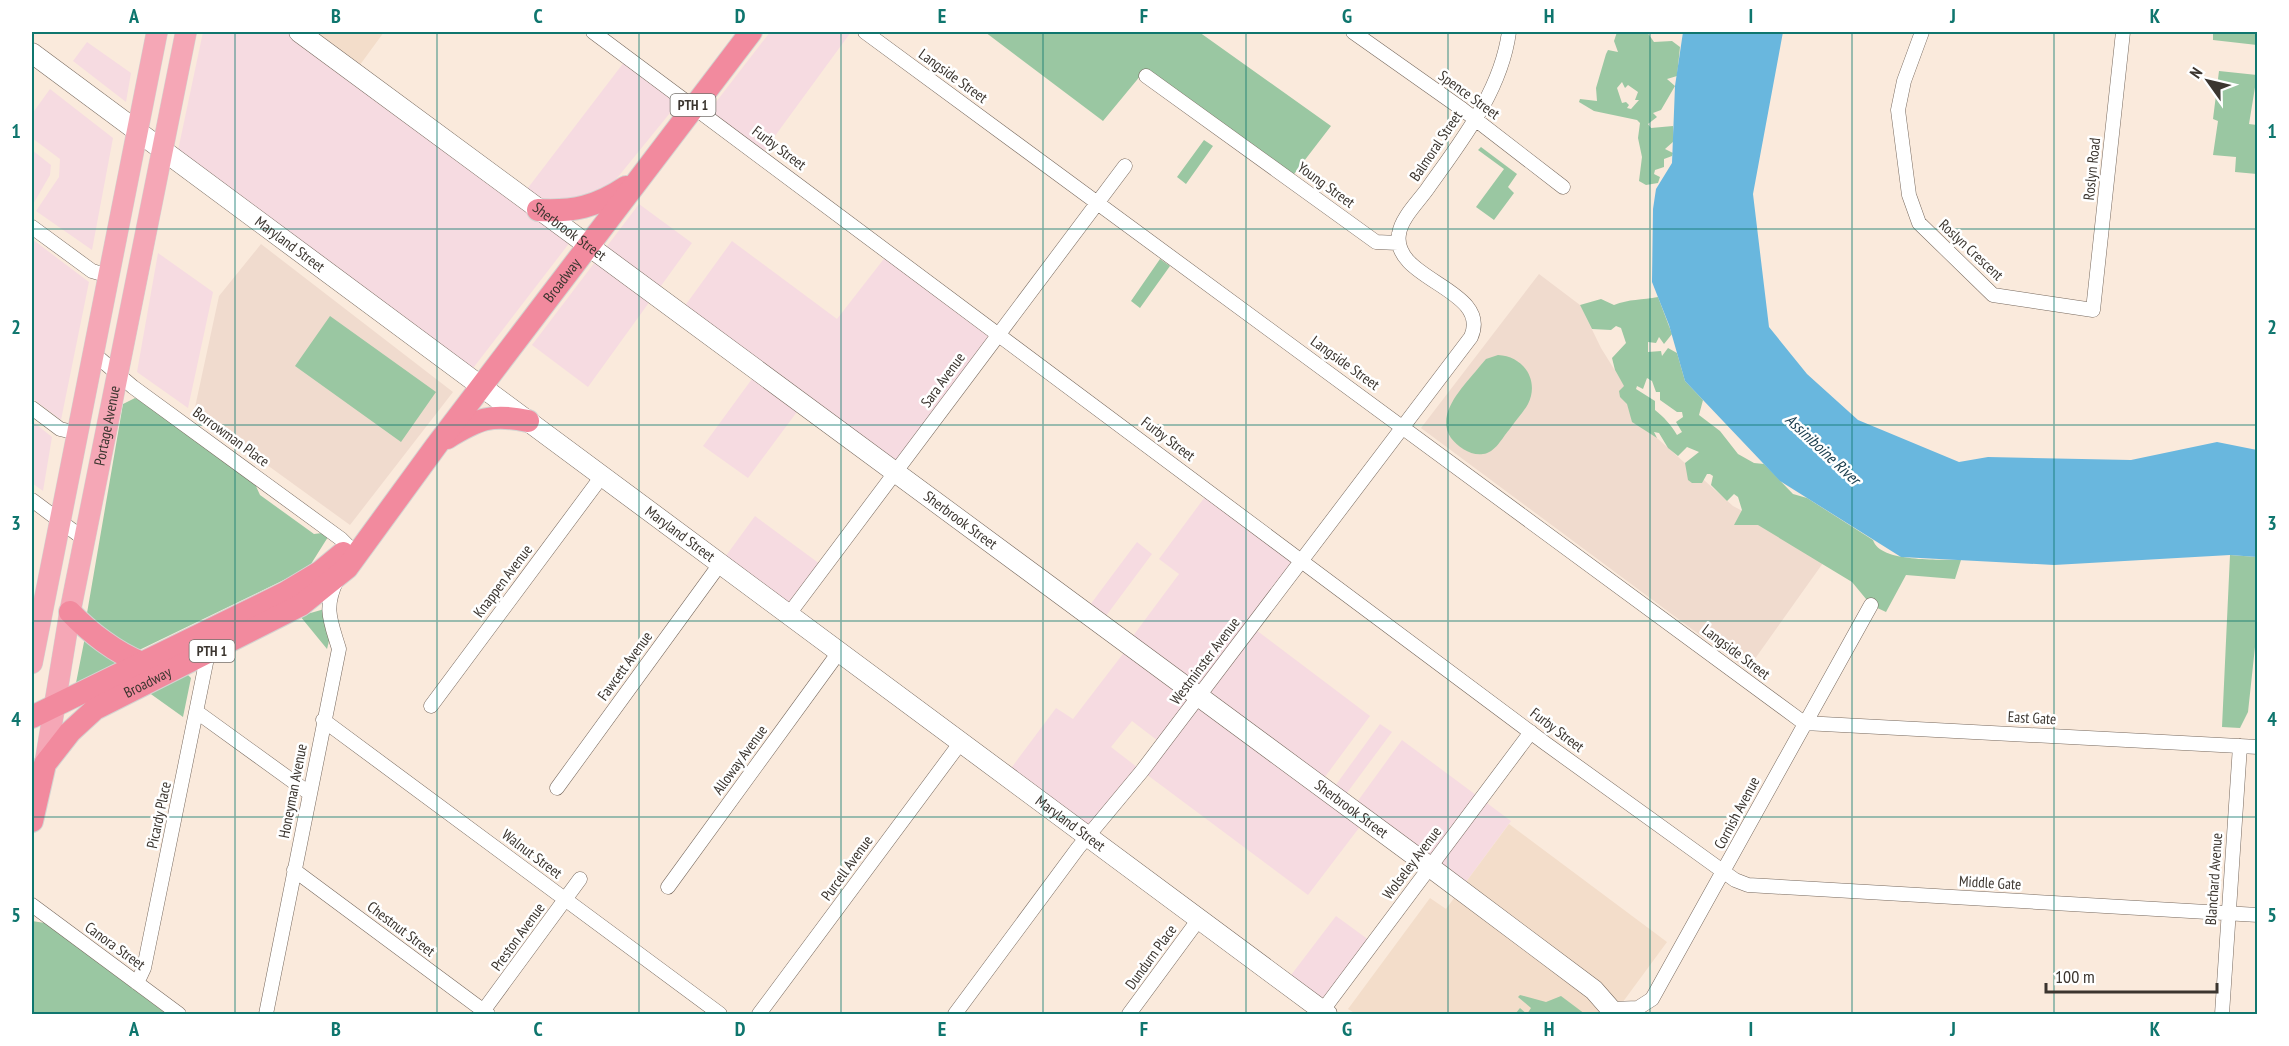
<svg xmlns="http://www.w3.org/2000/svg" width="2289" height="1046" font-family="'PT Sans Narrow',sans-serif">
<rect width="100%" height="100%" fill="#faeadc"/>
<path fill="#f6dbe1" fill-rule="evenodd" d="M203,32H299L521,197L628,57L683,97L609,188L563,204L574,237L467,376L176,160Z
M770,32H851L761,155L706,115Z
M87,42L131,73L126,102L73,61Z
M50,89L113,138L92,250L36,211L59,177L60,159L32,138V114Z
M32,150L51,165L50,175L32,206Z
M639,204L692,243L588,387L532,345Z
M32,239L89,282L61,420L32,398Z
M732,241L837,319L890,251L998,332L894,473L802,405L748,478L703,446L757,372L679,314Z
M158,253L213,292L188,408L137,372Z
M32,421L52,437L43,491L32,483Z
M1210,490L1303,560L1252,627L1370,716L1319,785L1330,793L1380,724L1392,732L1341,801L1352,809L1402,740L1511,821L1460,890L1365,820L1308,895L1142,771L1088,837L1006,775L1056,708L1073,719L1129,646L1127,644L1179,574L1159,559ZM1132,721L1162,744L1142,771L1111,747Z
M755,516L824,567L789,614L720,564Z
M1137,542L1152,554L1100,624L1084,613Z
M1336,916L1373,943L1323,1011L1285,983Z"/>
<path fill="#f3ddca" d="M299,32H384L354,73Z
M1509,824L1667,942L1614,1014H1356L1348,1009L1430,898L1446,909Z"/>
<path fill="#f0dbce" d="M261,244L453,392L350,525L194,412L219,296Z
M1539,274L1580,305L1601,348L1657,438L1733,506L1828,556L1747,670L1421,428Z"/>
<path fill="#9ac7a2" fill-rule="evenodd" d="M985,32H1199L1331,126L1291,178L1146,69L1103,121Z
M1617,32H1647L1654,42L1672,41L1680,47L1677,76L1667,79L1675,86L1661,110L1653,113L1657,117L1648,124L1651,128L1673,126L1674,141L1665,149L1673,153L1672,156L1664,159V167L1655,170L1654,174L1660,177L1658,183L1646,185L1639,181L1642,157L1638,138L1640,123L1637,120L1594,111L1579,102L1580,99L1597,101L1596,88L1606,54L1608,50L1618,52L1614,41ZM1622,82L1625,88L1628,85L1638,92L1635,100H1639L1631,109L1627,108L1629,105L1626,102L1622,103L1617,88Z
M2213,32L2257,33V45L2213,40Z
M2219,71L2257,75L2249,124L2257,125V174L2235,172L2236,157L2213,155L2218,121L2213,119Z
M1204,140L1213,146L1186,184L1177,177Z
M1481,147L1517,174L1508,187L1514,193L1494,220L1476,207L1504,169L1478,150Z
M1160,259L1170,266L1140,308L1131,301Z
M1658,297L1672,334L1664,344L1659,337L1656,343L1648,342V352L1661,351L1662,356L1668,348L1677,353L1685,381L1703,400L1699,415L1720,431L1738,454L1754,463L1764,464L1793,494L1807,498L1873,540C1880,563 1940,559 1961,560L1955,579L1906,575L1886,612L1871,605L1852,582L1758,525H1734L1742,510L1738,497L1734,494L1727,501L1711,485L1713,476L1710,474H1707L1702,483H1692L1688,480L1685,463L1699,452L1687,447L1678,456L1668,448L1659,433L1654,432L1657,438L1632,422L1627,404L1620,397L1619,391L1624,386L1615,370L1612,358L1626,343L1621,328L1616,326L1611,330L1592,329L1580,305L1601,299L1614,305C1629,299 1642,300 1658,297ZM1647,378L1652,381L1656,392H1660V400L1677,412H1682L1683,417L1676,422L1682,432L1677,435C1671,425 1664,417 1655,410V401L1636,389L1637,386L1643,389Z
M330,316L436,392L401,442L295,366Z
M1498,355C1523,356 1540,380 1528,404C1523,413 1515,421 1509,430C1502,438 1495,453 1483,454C1471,456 1458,447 1451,438C1434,413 1466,384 1480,366L1486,359Z
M135,398L195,432L255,484L260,495L314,534L322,533L328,537L311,564L290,577L133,653L86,619L123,404Z
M2230,555L2257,557V646L2255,647L2248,712L2240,728L2222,727Z
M328,608L331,633L327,649L300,616Z
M85,637L125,659L76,683Z
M186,673L191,678L183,717L148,692Z
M32,921L45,923L167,1014H32Z
M1520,995L1546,1002L1561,996L1585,1014H1519L1516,1013L1520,1008L1527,1014L1531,1008L1518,997Z"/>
<path fill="#69b7de" d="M1683,32H1783L1753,194L1769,327L1807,374L1858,420L1959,462L1988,457L2131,460L2217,442L2257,450V557L2230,555L2054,565L1901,557L1780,481L1685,381L1669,325L1652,282L1653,209L1656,189L1672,163L1675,86Z"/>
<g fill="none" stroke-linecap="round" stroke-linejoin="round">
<g stroke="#77695e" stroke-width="15">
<path id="minor" d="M593,32L1545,743L1735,880L1748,885L2258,915
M865,32L1804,723L2258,747
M1353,32L1462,109L1563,187
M1922,32L1904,81L1898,110L1909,195L1919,223L1993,295L2093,310L2123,32
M1146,76L1376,242L1398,243
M32,227L92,271L109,276
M93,353L133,387L341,539L349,547
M32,408L60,429L77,433
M32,500L84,539
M789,614L1125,166
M431,706L602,476
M197,712L309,793
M323,720L720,1014
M557,788L720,564
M294,870L488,1014
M668,887L839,652
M32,905L179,1014
M137,983L144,968L208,653
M1612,1009L1638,1008L1652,999L1871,605
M266,1014L339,649C331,622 323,608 337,580
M481,1014L580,879
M759,1014L961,742
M955,1014L1078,848L1142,771L1471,337C1492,289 1391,280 1399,234C1401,218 1419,201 1428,188C1462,140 1501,91 1509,32
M1129,1014L1199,919
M1320,1014L1531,732
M2222,1014L2240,746"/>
</g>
<g stroke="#77695e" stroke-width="21">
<g id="secondary">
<path id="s1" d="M299,32L1430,867L1594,990L1615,1014"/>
<path id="s2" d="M32,53L1327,1014"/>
</g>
</g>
<g stroke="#d4d3d1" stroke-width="22">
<g id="primary">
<path d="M32,663L157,32"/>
<path id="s3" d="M45,764L70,612L186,32"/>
</g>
</g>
<g stroke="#d4d3d1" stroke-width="24">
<g id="trunk">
<path d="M538,210C573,212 596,207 626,187"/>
<path d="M447,438C478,419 491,413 528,421"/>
<path d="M70,612C89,632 116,653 142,663"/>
<path d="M32,717L285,593L320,572L343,553"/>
<path id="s4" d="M32,821L45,764L70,732L95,709L301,605L347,568L436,446L751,32"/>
</g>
</g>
<use href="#minor" stroke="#fff" stroke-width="14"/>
<use href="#secondary" stroke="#fff" stroke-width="20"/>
<use href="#primary" stroke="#f5a7b6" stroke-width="21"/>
<use href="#trunk" stroke="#f28a9e" stroke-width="22"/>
</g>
<path fill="none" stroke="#0f766e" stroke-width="1.5" stroke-opacity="0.55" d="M235,32V1014M437,32V1014M639,32V1014M841,32V1014M1043,32V1014M1246,32V1014M1448,32V1014M1650,32V1014M1852,32V1014M2054,32V1014M32,229H2258M32,425H2258M32,621H2258M32,817H2258"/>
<g text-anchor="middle" stroke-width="5" stroke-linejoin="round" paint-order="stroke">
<g fill="#fff" stroke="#76726d" stroke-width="1.5">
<rect x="670.5" y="94" width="45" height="22" rx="4.5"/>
<rect x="189.5" y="640" width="45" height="22" rx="4.5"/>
</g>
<g font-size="14" font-weight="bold" fill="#3b352f">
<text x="693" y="110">PTH 1</text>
<text x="212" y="656">PTH 1</text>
</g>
<g font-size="15" fill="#3b352f" stroke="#fff">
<text transform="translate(953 76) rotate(36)" y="5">Langside Street</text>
<text transform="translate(1469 95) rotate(36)" y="5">Spence Street</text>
<text transform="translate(1436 146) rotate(-56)" y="5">Balmoral Street</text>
<text transform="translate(779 148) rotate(37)" y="5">Furby Street</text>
<text transform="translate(2092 169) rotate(-84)" y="5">Roslyn Road</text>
<text transform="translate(1326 185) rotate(36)" y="5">Young Street</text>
<text dy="5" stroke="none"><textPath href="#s1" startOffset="336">Sherbrook Street</textPath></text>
<text dy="5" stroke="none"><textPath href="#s2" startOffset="321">Maryland Street</textPath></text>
<text transform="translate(1971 250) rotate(43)" y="5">Roslyn Crescent</text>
<text dy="5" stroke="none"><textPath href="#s4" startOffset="782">Broadway</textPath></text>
<text transform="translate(1345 363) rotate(36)" y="5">Langside Street</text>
<text transform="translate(943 380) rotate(-54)" y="5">Sara Avenue</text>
<text dy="5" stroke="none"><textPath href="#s3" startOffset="344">Portage Avenue</textPath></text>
<text transform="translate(231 437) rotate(36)" y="5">Borrowman Place</text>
<text transform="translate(1168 439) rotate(37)" y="5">Furby Street</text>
<text dy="5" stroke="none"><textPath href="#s1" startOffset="822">Sherbrook Street</textPath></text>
<text dy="5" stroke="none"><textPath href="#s2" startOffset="807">Maryland Street</textPath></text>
<text transform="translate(503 581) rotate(-53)" y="5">Knappen Avenue</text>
<text transform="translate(1736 652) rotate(37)" y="5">Langside Street</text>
<text transform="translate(1205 661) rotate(-53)" y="5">Westminster Avenue</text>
<text transform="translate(625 666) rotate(-54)" y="5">Fawcett Avenue</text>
<text dy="5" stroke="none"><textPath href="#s4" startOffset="192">Broadway</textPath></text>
<text transform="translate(2032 718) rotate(3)" y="5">East Gate</text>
<text transform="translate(1557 730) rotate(37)" y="5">Furby Street</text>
<text transform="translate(740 760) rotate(-54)" y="5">Alloway Avenue</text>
<text transform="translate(293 791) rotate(-79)" y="5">Honeyman Avenue</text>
<text dy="5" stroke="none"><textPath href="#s1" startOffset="1308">Sherbrook Street</textPath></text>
<text transform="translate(1737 813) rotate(-62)" y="5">Cornish Avenue</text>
<text transform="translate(159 815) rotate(-78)" y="5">Picardy Place</text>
<text dy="5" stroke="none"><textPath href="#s2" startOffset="1293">Maryland Street</textPath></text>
<text transform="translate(532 854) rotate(37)" y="5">Walnut Street</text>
<text transform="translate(1412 863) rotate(-53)" y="5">Wolseley Avenue</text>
<text transform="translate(847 868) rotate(-54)" y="5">Purcell Avenue</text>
<text transform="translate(2214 879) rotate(-86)" y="5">Blanchard Avenue</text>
<text transform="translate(1990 883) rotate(3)" y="5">Middle Gate</text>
<text transform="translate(401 929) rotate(37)" y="5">Chestnut Street</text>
<text transform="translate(518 937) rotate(-54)" y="5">Preston Avenue</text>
<text transform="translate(115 946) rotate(36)" y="5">Canora Street</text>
<text transform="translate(1151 957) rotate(-54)" y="5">Dundurn Place</text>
</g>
<g font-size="16" font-style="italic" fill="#183b4c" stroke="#fff">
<text transform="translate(1823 449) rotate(43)" y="6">Assiniboine River</text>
</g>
</g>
<rect width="2289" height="1046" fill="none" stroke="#ffffff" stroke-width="66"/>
<g transform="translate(2208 81) rotate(304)" stroke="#ffffff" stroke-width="4.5" paint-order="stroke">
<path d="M0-4.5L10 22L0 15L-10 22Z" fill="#3b352f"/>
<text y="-9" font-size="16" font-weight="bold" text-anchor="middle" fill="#3b352f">N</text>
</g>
<path d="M2046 983v9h171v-9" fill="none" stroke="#3b352f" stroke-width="3"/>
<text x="2055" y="983" font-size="18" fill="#3b352f" stroke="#ffffff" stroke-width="4.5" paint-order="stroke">100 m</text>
<rect x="33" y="33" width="2223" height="980" fill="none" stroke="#0f766e" stroke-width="2"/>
<g font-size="20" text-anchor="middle" font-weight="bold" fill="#0f766e">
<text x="134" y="23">A</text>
<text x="336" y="23">B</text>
<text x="538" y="23">C</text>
<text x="740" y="23">D</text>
<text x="942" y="23">E</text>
<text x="1144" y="23">F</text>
<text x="1347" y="23">G</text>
<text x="1549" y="23">H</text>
<text x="1751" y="23">I</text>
<text x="1953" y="23">J</text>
<text x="2155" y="23">K</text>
<text x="16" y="138">1</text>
<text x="2272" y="138">1</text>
<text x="16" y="334">2</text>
<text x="2272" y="334">2</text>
<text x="16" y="530">3</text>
<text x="2272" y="530">3</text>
<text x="16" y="726">4</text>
<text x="2272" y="726">4</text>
<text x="16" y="922">5</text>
<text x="2272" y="922">5</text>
<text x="134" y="1036">A</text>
<text x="336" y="1036">B</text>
<text x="538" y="1036">C</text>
<text x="740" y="1036">D</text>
<text x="942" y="1036">E</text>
<text x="1144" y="1036">F</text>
<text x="1347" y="1036">G</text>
<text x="1549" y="1036">H</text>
<text x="1751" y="1036">I</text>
<text x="1953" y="1036">J</text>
<text x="2155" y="1036">K</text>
</g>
</svg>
